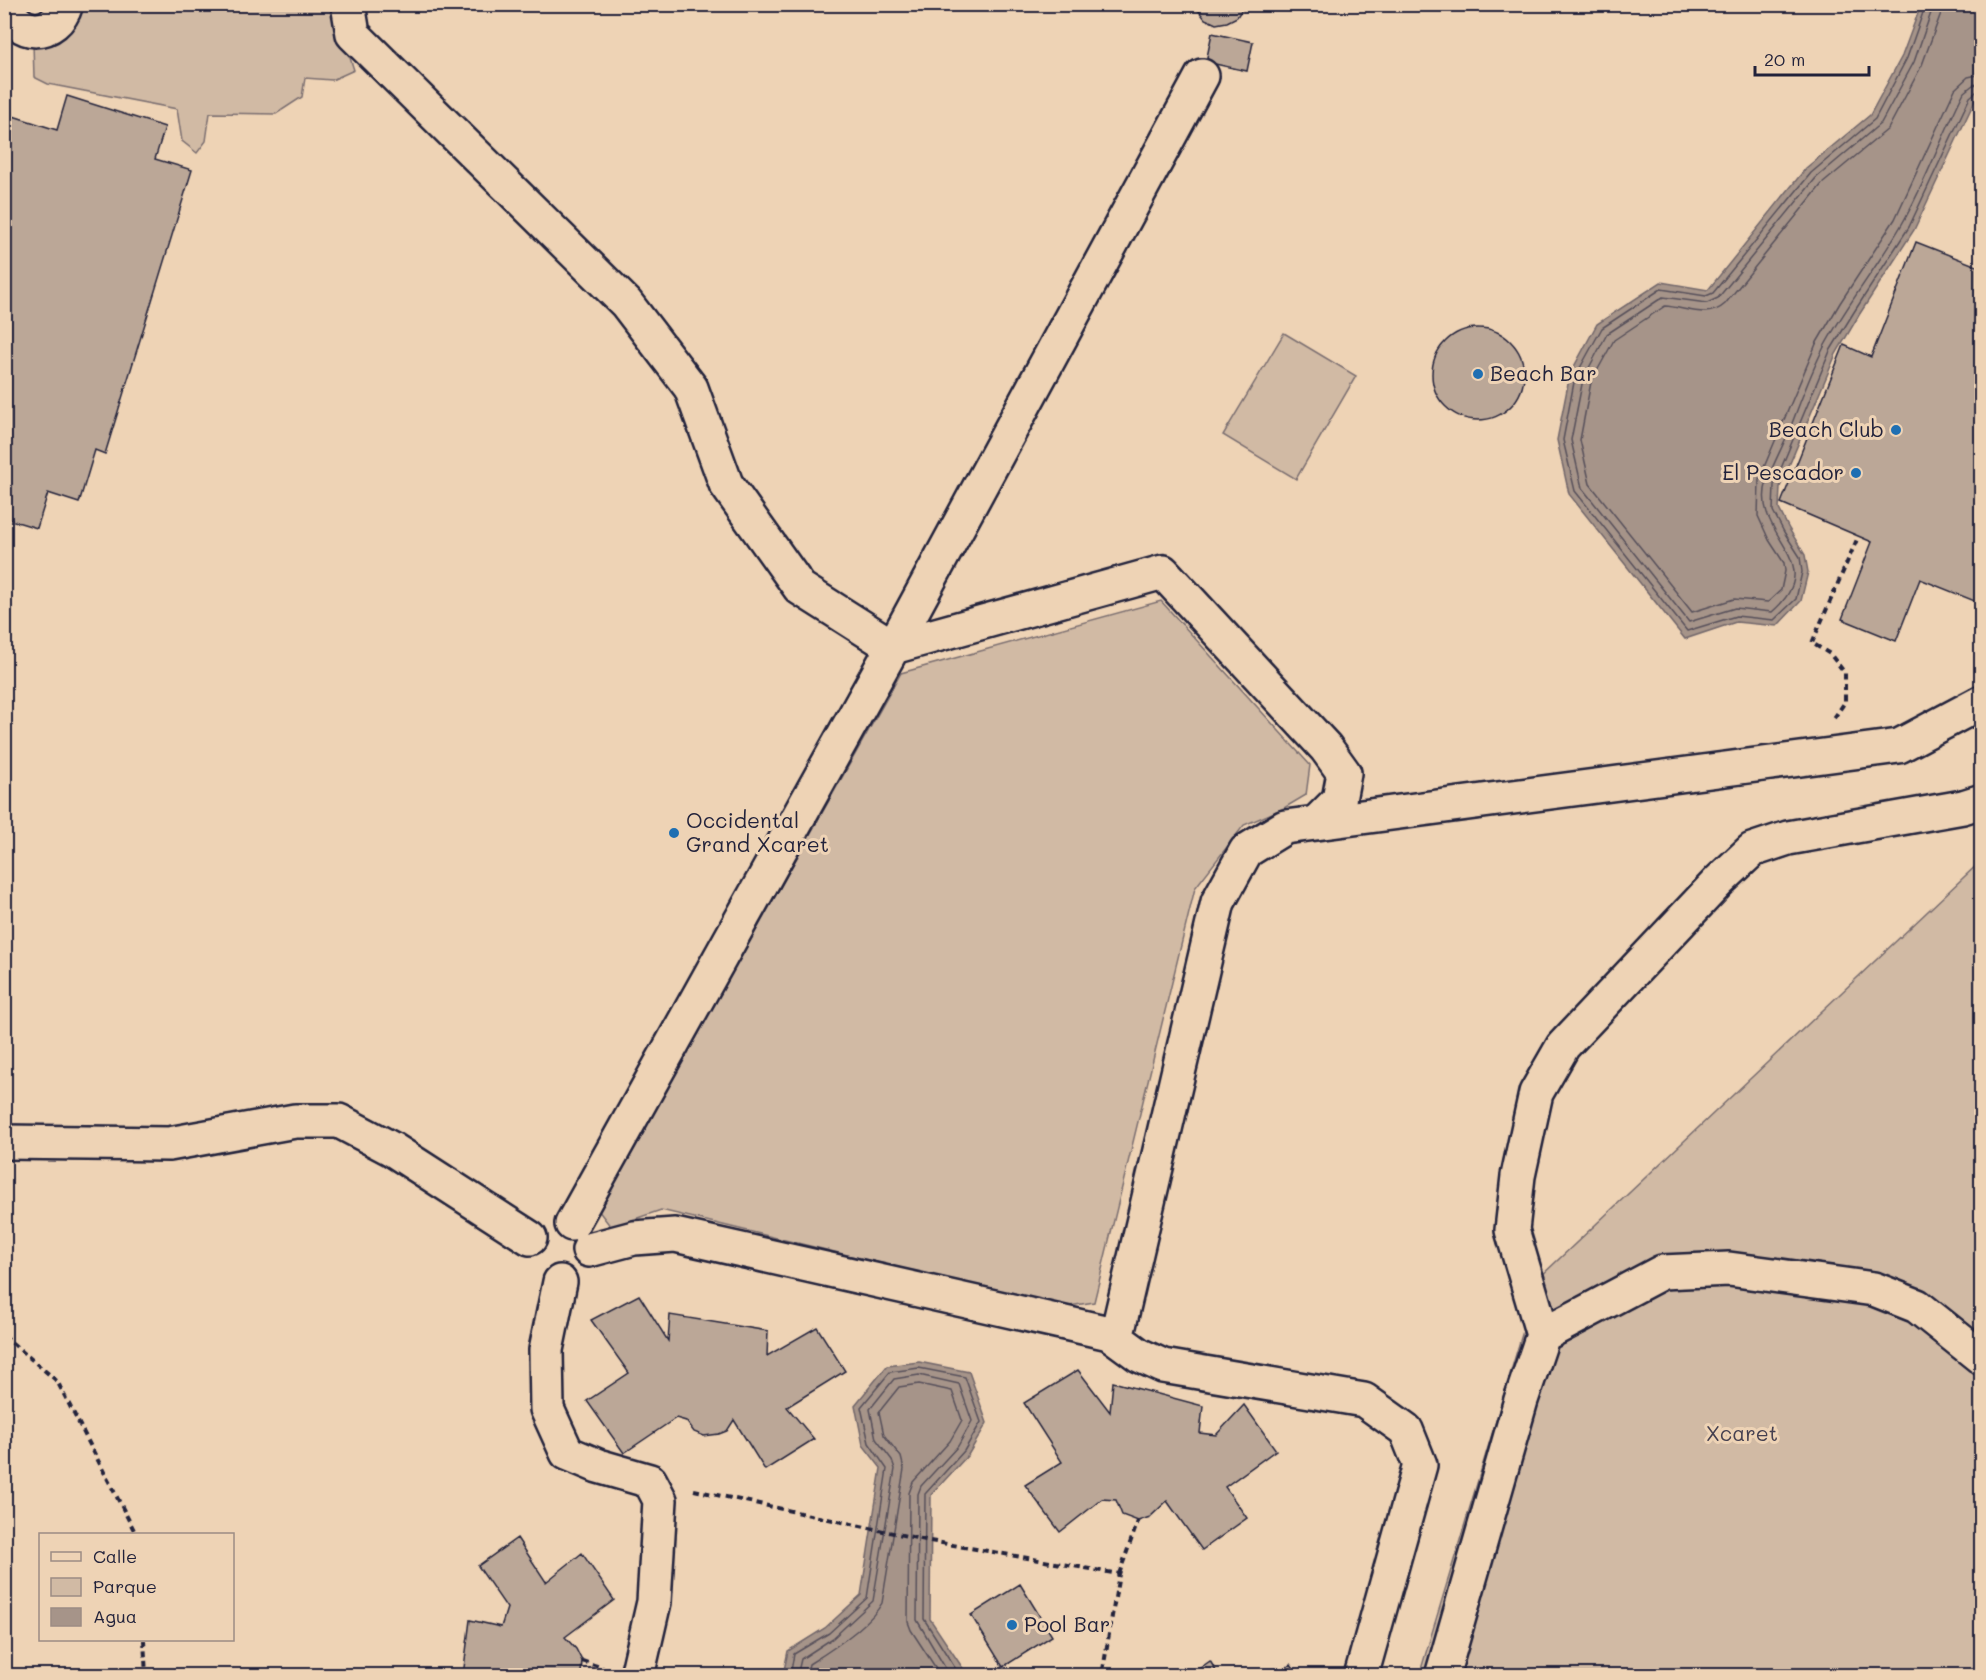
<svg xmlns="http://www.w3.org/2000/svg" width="1986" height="1680" font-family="Mali,sans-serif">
<rect width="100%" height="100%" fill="#eed3b5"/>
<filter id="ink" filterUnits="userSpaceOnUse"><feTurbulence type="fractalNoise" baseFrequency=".0167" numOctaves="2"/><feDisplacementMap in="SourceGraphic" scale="12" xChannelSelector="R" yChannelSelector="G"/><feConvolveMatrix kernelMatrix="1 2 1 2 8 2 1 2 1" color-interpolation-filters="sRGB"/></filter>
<g filter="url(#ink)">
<path fill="#d1baa4" stroke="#7a6e70" stroke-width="1.5" d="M85,5H334L336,15L354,70L332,80L305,78L302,97L276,114L210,113L206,141L197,153L182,141L177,109L48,84L34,77L33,43L65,30Z
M1284,333L1356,376L1296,479L1223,435Z
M1161,601L1310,765L1306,795L1284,808L1244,825L1195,888L1094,1302L1063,1307L661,1210L611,1227L598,1210L901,673Z
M1981,861V1675L1419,1676L1539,1278Z"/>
<path fill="#a69489" stroke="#71666a" stroke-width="1.5" d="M1921,5H1981V96L1975,100L1914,230L1859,315L1836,354L1780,487L1779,509L1789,529L1805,555L1808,572L1801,601L1777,626L1736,622L1685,639L1569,494L1557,440L1570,374L1597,324L1661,282L1708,290L1806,168L1870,115L1902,56Z
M919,1362L969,1372L987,1423L968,1455L931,1495L930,1619L964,1670L963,1675H783L788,1651L825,1628L861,1595L881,1468L863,1445L855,1405L887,1366Z"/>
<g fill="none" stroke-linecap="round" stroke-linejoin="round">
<path stroke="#57505a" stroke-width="1.5" d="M1926,4L1907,58L1875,119L1811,173L1713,293L1706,296L1661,289L1602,328L1575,377L1563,440L1575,491L1687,631L1736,616L1774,620L1796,599L1802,572L1800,557L1784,532L1773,511L1774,485L1830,351L1854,312L1909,227L1970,97L1976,92L1982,91
M1934,4L1914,62L1881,123L1816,178L1718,298L1707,303L1663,297L1607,334L1583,379L1571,440L1582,488L1689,622L1735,608L1772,612C1832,560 1749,536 1767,481C1773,464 1782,448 1789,431C1800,403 1810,374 1824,347C1847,304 1878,266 1902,224C1926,182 1942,135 1964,92L1973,85L1982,83
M1943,4L1941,13L1922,65L1888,129L1822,184L1725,304C1708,320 1685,307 1665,306L1614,340L1591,382L1580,440L1590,484L1692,612L1734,599L1768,602L1781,590L1785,571L1784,563L1769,540L1758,516L1759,479L1816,344L1840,303L1895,219L1955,89L1968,77L1982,74
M790,1676L794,1654L829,1633L867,1598L887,1469L869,1443L861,1407L890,1372L919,1368L965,1377L981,1422L964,1451L925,1494L924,1619L957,1671L958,1676
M797,1676L801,1659L833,1638L873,1601L895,1469L892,1460L876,1439L870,1409L894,1379L919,1375L959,1384L972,1421L958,1446L921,1486L918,1494L917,1620L950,1676
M806,1676L809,1664C830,1651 870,1625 882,1603L904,1469L901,1457L884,1435L879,1412L899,1387L919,1384L952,1391L962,1420L950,1441L913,1482L909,1493L908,1622L911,1630L941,1676"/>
</g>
<path fill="#bba797" stroke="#22223b" stroke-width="1.5" d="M1196,4H1245L1237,17L1227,22L1216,24L1205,19L1198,10Z
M1212,33L1253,42L1247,71L1206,62Z
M67,96L165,127L155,159L192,170L105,454L95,450L79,503L48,493L37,528L4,518V145L13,116L57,130Z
M1916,242L1982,268V604L1920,579L1896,641L1842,619L1872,542L1781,503L1844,345L1871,357Z
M1432 374a46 46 0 1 1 92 0a46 46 0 1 1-92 0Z
M639,1295L668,1341L670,1315L768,1331L767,1356L817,1327L845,1371L787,1407L814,1439L765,1470L734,1420L727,1431L719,1434L704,1436L694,1432L686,1421L676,1418L624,1453L587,1401L629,1373L591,1320Z
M1078,1370L1110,1412L1113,1382L1203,1406L1200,1433L1216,1435L1244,1405L1276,1450L1225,1487L1247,1518L1202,1550L1167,1501L1150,1517L1138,1521L1122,1515L1116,1500L1102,1499L1060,1532L1025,1485L1062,1462L1024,1403Z
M517,1538L546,1582L582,1553L614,1600L565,1637L576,1649L582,1661L581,1673L579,1676H463L470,1620L501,1627L507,1608L478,1566Z
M1020,1584L1052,1636L1003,1667L971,1615Z
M1210,1661L1219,1676H1189Z
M1291,1664L1299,1676H1275Z"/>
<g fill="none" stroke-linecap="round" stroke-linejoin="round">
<g stroke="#22223b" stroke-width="38">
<path id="minor" d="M7,4C16,39 56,38 66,4
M348,4L353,34L626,303L691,388L726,484L800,588L893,647L1202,76
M1316,823L1899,746L1982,702
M4,1142L169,1144L295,1121H339L392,1149L530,1238
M572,1224L893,647L1163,572L1326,748L1344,773L1339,800L1316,823L1285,827L1246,851L1218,902L1119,1326L1109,1333L675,1235L634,1238L589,1250
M560,1282L546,1350L547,1409L567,1453L598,1466L650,1481L660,1500L654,1602L637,1676
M1109,1333L1139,1355L1163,1366L1364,1400L1406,1430L1420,1465L1361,1676
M1543,1335L1662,1272L1729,1269L1874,1289L1917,1306L1982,1358
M1442,1676L1521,1400L1543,1335L1512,1230L1518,1176L1536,1093L1563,1046L1719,881L1752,850L1788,838L1963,807L1982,801"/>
</g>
<path stroke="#22223b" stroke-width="4" stroke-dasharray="6 4.5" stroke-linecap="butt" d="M1834,718L1845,702V673L1830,654L1812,643L1858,537
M4,1336L57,1381L136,1534
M694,1490L930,1541L1119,1574L1102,1676
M1119,1574L1138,1521
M144,1640L146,1676
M582,1661L603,1668"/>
<use href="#minor" stroke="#eed3b5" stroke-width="33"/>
</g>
</g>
<g fill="#1f6fb2" stroke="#eed3b5" stroke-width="2">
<circle cx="1478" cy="374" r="6"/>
<circle cx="1896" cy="430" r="6"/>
<circle cx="1856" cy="473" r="6"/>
<circle cx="674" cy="833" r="6"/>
<circle cx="1012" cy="1625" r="6"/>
</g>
<g text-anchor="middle" stroke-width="6" stroke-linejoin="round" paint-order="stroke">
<g font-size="21" fill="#22223b" stroke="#eed3b5" text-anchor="start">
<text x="1490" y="381">Beach Bar</text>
<text x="1884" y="437" text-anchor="end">Beach Club</text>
<text x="1844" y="480" text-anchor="end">El Pescador</text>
<text x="686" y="828">Occidental<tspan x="686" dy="24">Grand Xcaret</tspan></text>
<text x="1024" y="1632">Pool Bar</text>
</g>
<g font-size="21" fill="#454050" stroke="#eed3b5">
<text x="1742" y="1441">Xcaret</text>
</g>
</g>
<rect width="1986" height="1680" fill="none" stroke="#eed3b5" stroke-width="24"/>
<rect x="12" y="12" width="1962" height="1656" fill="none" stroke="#22223b" stroke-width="2" filter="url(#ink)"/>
<rect x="39" y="1533" width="195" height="108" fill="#eed3b5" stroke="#9c8c84" stroke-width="1.5"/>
<rect x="51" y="1552" width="30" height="9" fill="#eed3b5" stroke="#9c8c84" stroke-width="1.5"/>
<text x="93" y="1563" font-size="18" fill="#22223b">Calle</text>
<rect x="51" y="1578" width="30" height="18" fill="#d1baa4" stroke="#9c8c84" stroke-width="1.5"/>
<text x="93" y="1593" font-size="18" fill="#22223b">Parque</text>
<rect x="51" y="1608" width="30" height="18" fill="#a69489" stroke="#9c8c84" stroke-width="1.5"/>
<text x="93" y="1623" font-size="18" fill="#22223b">Agua</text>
<path d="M1755 66v9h114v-9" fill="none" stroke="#22223b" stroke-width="3"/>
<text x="1764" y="66" font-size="18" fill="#22223b" stroke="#eed3b5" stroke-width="4.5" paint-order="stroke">20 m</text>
</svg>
